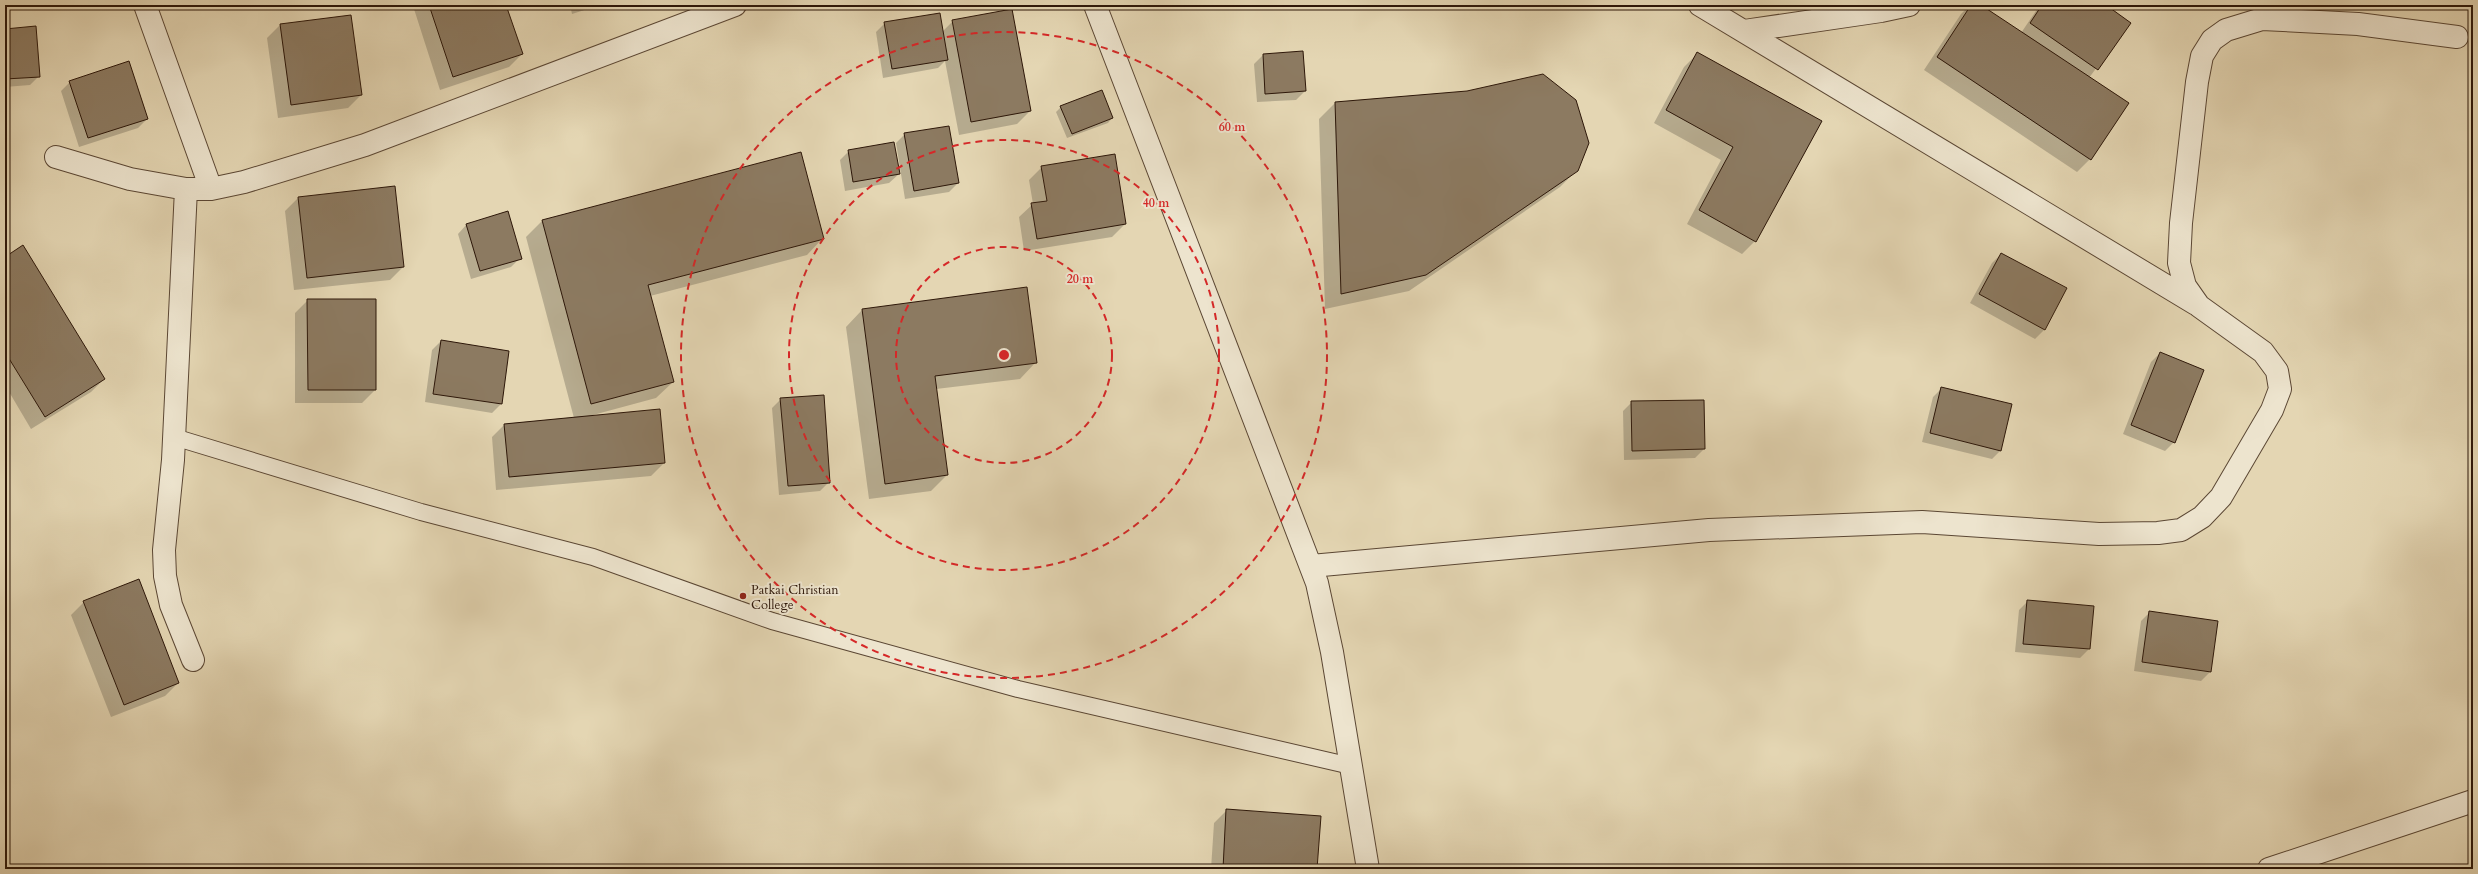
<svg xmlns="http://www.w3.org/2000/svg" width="2478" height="874" font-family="Cardo,serif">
<rect width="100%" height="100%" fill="#e4d6b3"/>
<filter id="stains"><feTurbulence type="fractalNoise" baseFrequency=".005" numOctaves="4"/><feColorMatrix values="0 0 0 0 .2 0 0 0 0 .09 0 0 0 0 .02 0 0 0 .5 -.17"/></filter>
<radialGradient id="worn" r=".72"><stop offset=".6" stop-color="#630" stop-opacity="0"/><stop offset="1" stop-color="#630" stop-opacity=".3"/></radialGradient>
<path fill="#0003" d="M417,5H505L522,54L509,67L440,90L414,9Z
M570,5H600L572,14Z
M1970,5H1980L2021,33L2040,5H2104L2129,23L2089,78L2090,159L2077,172L1924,70L1961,14Z
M350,16L361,95L348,108L278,118L267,38L280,25Z
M953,21L1030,111L1017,124L959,135L945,61L938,68L883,78L876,32L885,23L942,32Z
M5,30L39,76L30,85L5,87Z
M1697,54L1821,122L1755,241L1742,254L1687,224L1721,160L1654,123L1684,67Z
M1263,55L1305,91L1296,100L1257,102L1254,64Z
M70,82L147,119L138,128L79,147L61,91Z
M1335,103L1577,170L1560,187L1409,291L1325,309L1319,119Z
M1061,107L1112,118L1108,123L1067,138L1056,112Z
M905,134L958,183L949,192L905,199L896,143Z
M849,151L899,174L889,183L845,191L840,160Z
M1042,167L1125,224L1112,237L1024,251L1019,217L1033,204L1029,180Z
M298,198L403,267L390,280L294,290L285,211Z
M542,221L823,238L807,255L650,296L673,382L656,398L593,415L664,463L651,476L496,490L492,437L505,424L574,418L526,237Z
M467,224L520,258L511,267L471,279L458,234Z
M2001,254L2044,330L2035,339L1970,303L1992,263Z
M5,258L104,379L91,392L31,429L5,385Z
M308,300L375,390L362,403H295V313Z
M862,310L1036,362L1020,379L936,389L947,475L931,491L869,499L846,327Z
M441,341L501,404L492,413L425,402L432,350Z
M2160,353L2174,442L2165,451L2123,434L2151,362Z
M1942,388L2001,450L1992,459L1922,442L1933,397Z
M781,399L829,482L820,491L779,495L772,408Z
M1632,402L1704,449L1695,458L1624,460L1623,411Z
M2028,601L2089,649L2080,658L2015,652L2019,610Z
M84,602L178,683L165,696L111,717L71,615Z
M2150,612L2210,672L2201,681L2134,671L2141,621Z
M1227,810L1316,869H1211L1214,823Z"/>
<path fill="#8c7a61" stroke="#2d1709" d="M429,5H506L523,54L453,77Z
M1971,5H1981L2129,103L2091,160L1937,57Z
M2042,5H2106L2131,23L2098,70L2030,23Z
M1012,9L1031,111L971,122L952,20Z
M940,13L948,60L892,69L884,22Z
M351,15L362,95L291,105L280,24Z
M36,26L40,77L5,79V29Z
M1303,51L1306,91L1265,94L1263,54Z
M1697,52L1822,121L1756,242L1699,210L1733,147L1666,110Z
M129,61L148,119L88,138L69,81Z
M1543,74L1576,100L1589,143L1578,171L1426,275L1341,294L1335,102L1467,91Z
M1102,90L1113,118L1072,134L1060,106Z
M949,126L959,183L914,191L904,133Z
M894,142L900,174L853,182L848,150Z
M801,152L824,239L648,285L674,382L591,404L542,220Z
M1115,154L1126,224L1037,239L1031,203L1047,201L1041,166Z
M395,186L404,267L307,278L298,197Z
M508,211L522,259L480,271L466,224Z
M23,245L105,379L45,417L5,352V257Z
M2001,253L2067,288L2045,330L1979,294Z
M1027,287L1037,363L935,376L948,475L885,484L862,309Z
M307,299H376V390H308Z
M441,340L509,351L502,404L433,394Z
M2160,352L2204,370L2175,443L2131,425Z
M1941,387L2012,404L2001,451L1930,433Z
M824,395L830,483L788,486L780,398Z
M1704,400L1705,449L1632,451L1631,401Z
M660,409L665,463L509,477L504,424Z
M139,579L179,683L124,705L83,601Z
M2027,600L2094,606L2090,649L2023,644Z
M2149,611L2218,621L2211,672L2142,662Z
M1226,809L1321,816L1317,869H1223Z"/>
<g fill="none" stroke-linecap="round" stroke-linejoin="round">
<g stroke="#5b4734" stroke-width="18">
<path id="service" d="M174,437L421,512L593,557L772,621L1018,689L1351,766"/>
</g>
<g stroke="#5b4734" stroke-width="24">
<path id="minor" d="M145,5L211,189
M1095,5L1317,583L1332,652L1368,869
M1700,5L2196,304
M1744,31L1881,11L1909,5
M56,157L130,179L186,189H211L244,182L365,145L735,5
M186,189L173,460L164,550L165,576L171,605L193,660
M1311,566L1709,530L1922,522L2099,534L2158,533L2181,530L2202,517L2221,497L2272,410L2280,389L2277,371L2263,352L2199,306L2185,286L2179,263L2181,223L2197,82L2202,56L2212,40L2226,30L2262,19L2358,24L2457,37"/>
</g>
<g stroke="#5b4734" stroke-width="24">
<path id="tertiary" d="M2269,869L2473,801"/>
</g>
<use href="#service" stroke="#ede4ce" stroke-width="16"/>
<use href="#minor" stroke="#ede4ce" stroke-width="22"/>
<use href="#tertiary" stroke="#ede4ce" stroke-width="22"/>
</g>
<g fill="none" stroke="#d62828" stroke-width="2" stroke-dasharray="7 5">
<circle cx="1004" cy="355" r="108"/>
<circle cx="1004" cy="355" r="215"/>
<circle cx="1004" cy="355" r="323"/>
</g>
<circle fill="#8f2418" stroke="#ede4ce" stroke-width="1.5" cx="743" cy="596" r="4"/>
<g text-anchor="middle" stroke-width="4" stroke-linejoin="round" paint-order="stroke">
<g font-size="13" fill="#2d1709" stroke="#ede4ce" text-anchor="start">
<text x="751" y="594">Patkai Christian<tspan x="751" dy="15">College</tspan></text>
</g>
</g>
<circle cx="1004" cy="355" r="6" fill="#d62828" stroke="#ede4ce" stroke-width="2"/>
<g font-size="12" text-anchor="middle" font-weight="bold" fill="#d62828" stroke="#ede4ce" stroke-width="4" stroke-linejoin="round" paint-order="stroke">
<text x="1232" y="131">60 m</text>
<text x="1156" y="207">40 m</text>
<text x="1080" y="283">20 m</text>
</g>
<rect width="2478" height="874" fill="none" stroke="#e4d6b3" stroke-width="20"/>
<rect x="6" y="6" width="2466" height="862" fill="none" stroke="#2d1709" stroke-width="2"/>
<rect x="10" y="10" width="2458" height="854" fill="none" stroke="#2d1709"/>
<rect width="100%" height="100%" filter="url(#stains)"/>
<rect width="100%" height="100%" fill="url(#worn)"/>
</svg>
